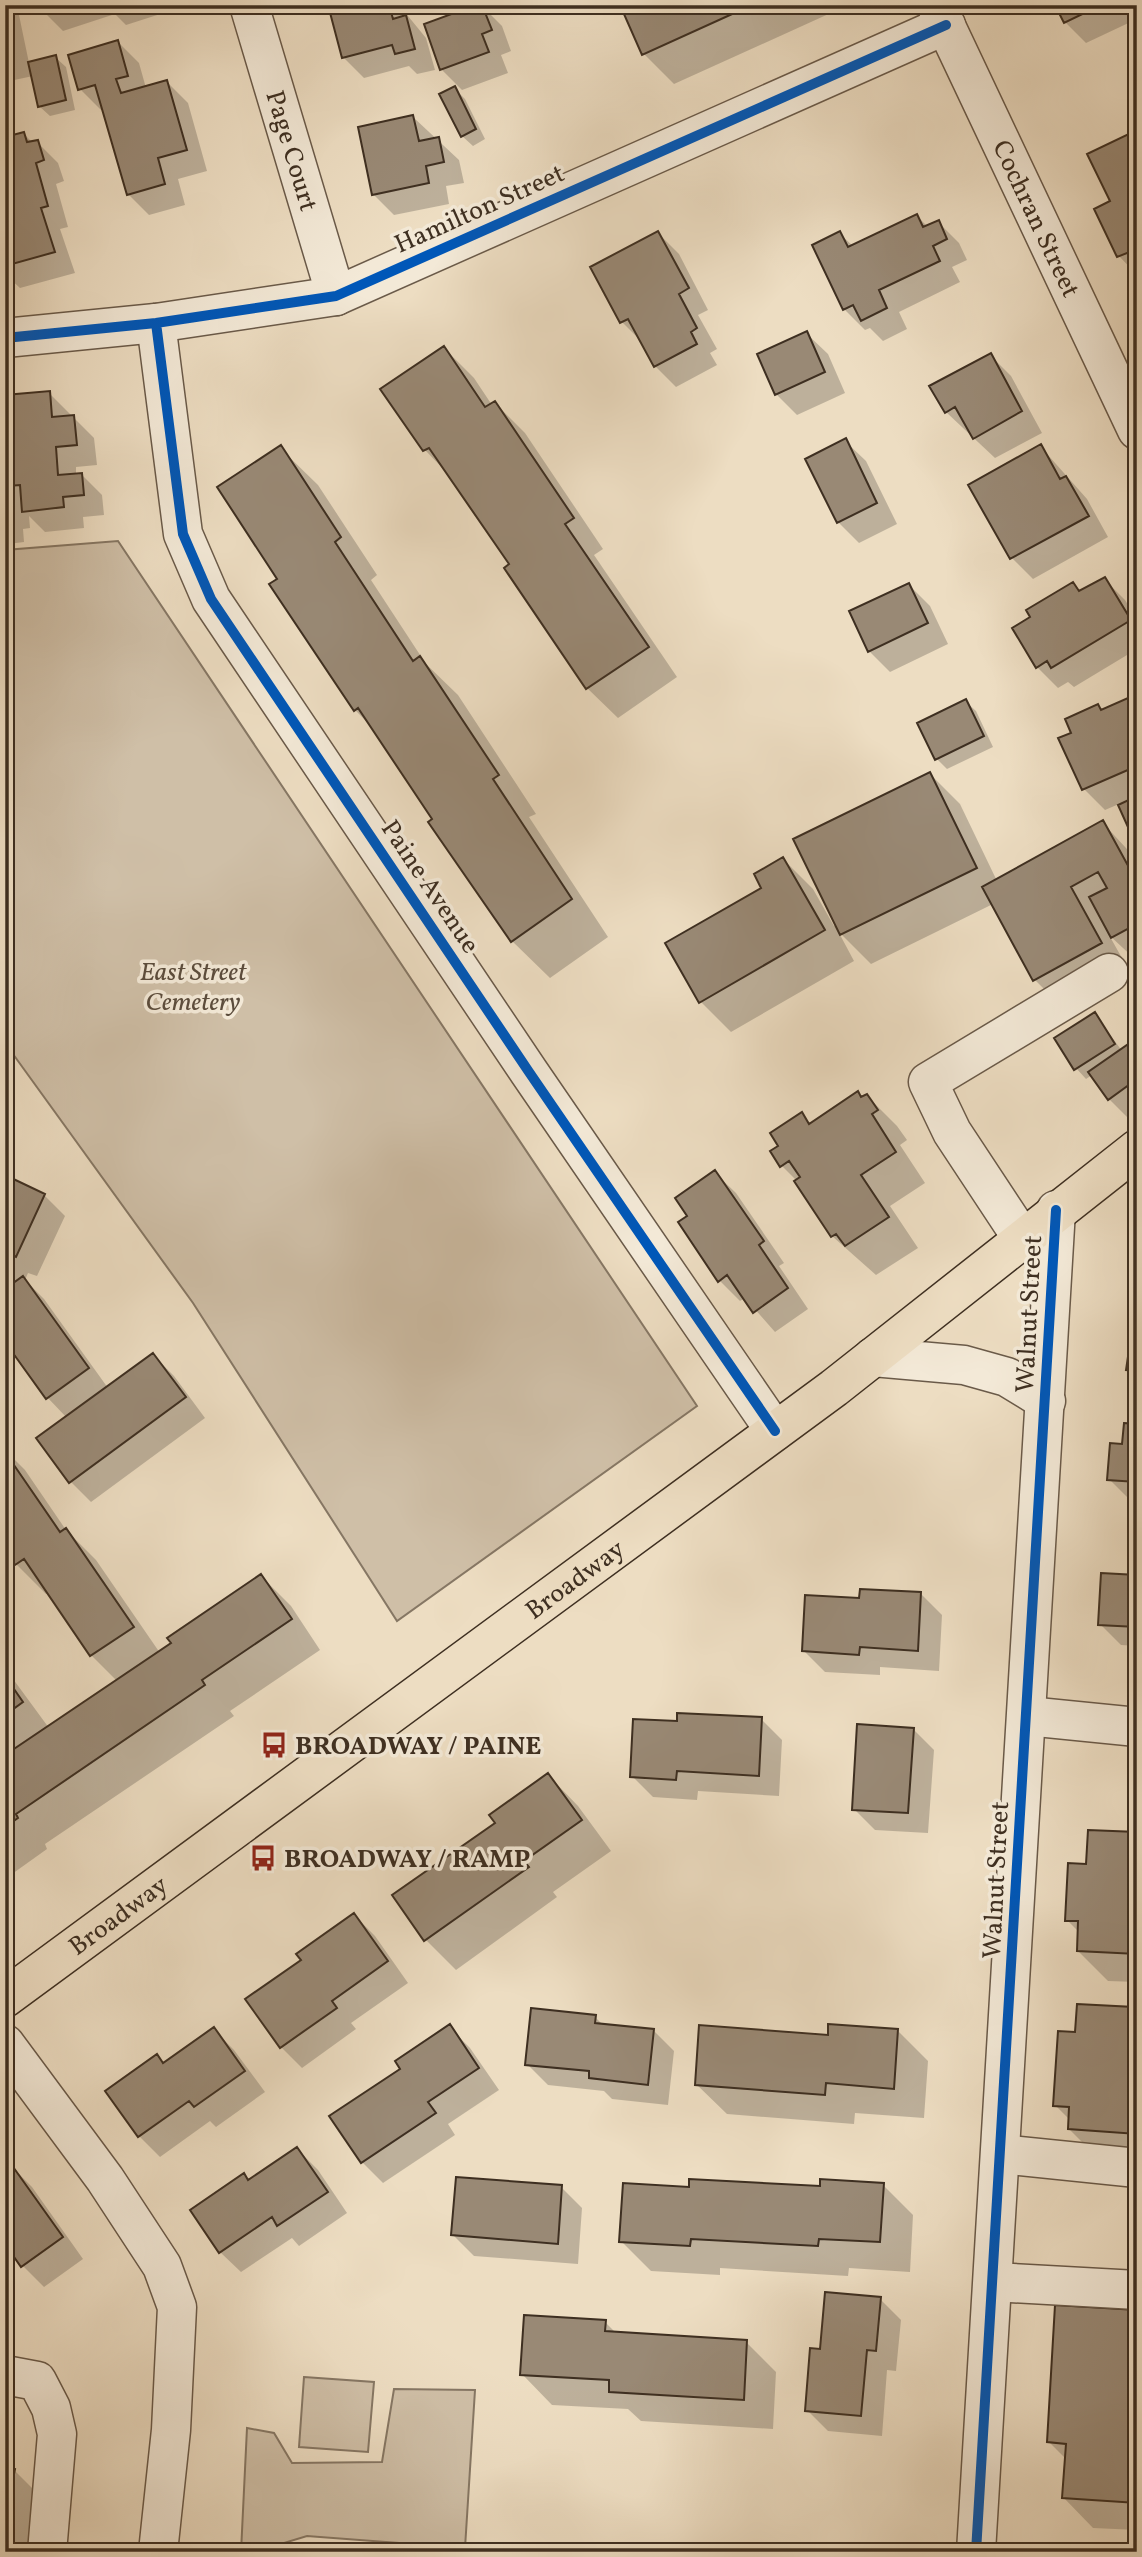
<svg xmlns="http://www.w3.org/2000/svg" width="1142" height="2557" font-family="Vollkorn,serif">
<rect width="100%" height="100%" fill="#edddc2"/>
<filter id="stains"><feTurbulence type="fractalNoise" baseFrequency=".00286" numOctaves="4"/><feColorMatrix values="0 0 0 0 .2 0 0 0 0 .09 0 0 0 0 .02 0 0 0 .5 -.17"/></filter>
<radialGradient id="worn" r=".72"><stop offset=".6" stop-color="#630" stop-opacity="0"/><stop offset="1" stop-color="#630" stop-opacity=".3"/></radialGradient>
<path fill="#cfbfa7" stroke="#867764" stroke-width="2" d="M118,541L697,1406L397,1621L193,1303L5,1043V550Z
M304,2377L374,2382L368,2452L299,2447Z
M394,2389L475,2390L465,2548L307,2536L274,2546L269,2552H241L247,2428L274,2433L292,2463L382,2462Z"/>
<path fill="#0003" d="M5,5L19,15L29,63L55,57L66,67L75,110L50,116L39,106L33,76L5,82Z
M37,5H175L176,9L126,25L115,14L63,31Z
M330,5H399L426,38L435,70L417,74L409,66L364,78L343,57Z
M481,5L502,26L511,51L501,55L508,73L462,90L441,69Z
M622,5H843L844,7L674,84L644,54Z
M1057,5H1137V19L1086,43L1065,22Z
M118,42L139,63L146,88L167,82L188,103L207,171L178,179L185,205L149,215L128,194L104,109L101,110L80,89Z
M455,89L465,99L485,139L473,146L462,136Z
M413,117L459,160L464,183L446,186L449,204L394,215L373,194Z
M1137,132V275L1119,256L1096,210L1113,202Z
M24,134L33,143L37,142L58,163L64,181L56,184L68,227L60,229L75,273L20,288L5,274V139Z
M917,216L928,227L938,222L959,243L967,260L952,267L960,282L899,312L907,329L883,341L870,328L865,330L844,309L840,234L853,246Z
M658,233L679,254L708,310L698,315L717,349L710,353L717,365L676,387L655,366L643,343L622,322Z
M807,334L828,354L845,393L797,415L776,394Z
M444,348L474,378L492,405L495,403L525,433L603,549L594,555L677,677L618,718L587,688L506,569L512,565L451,477L425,450L383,389Z
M990,355L1011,376L1042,433L995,458L946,412Z
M49,393L94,438L97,465L76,467V475L81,474L102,495L104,515L83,517L84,528L45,532L29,516L30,528L23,529L24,542L8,544L5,458L18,457L5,444V397Z
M845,441L866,461L897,524L859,543L838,522L808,460Z
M1040,446L1087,499L1108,537L1033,579L1012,558L970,485Z
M280,448L318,485L377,575L371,580L426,664L458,695L536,814L529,817L608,937L550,978L512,941L375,730L355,710L272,585L279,580Z
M1104,579L1125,600L1137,619V649L1074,687L1068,682L1058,688L1037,667L1032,618L1073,584L1081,592Z
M909,585L930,606L948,644L890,672L869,651Z
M1137,696V843L1119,804L1105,810L1084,789L1061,739L1073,734L1098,706L1103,711Z
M965,701L976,711L993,747L947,769L937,759Z
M930,774L960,804L997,881L1102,822L1137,860V961L1109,935L1131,974L1065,1010L1035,980L993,904L871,964L838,931L854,961L731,1032L701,1002L783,859L813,889L834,926L837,925Z
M1095,1014L1122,1051L1137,1041V1115L1130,1120L1109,1099L1092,1075L1086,1079L1076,1068Z
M858,1094L863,1098L867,1096L897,1126L907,1140L900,1145L925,1183L890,1206L918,1248L876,1275L832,1236L797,1181L781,1165V1146L802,1115L811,1124Z
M715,1173L736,1193L784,1263L779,1266L808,1309L775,1332L745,1298L740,1301L719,1280L690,1216Z
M5,1177L44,1195L65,1216L37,1276L28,1273L25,1280L44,1299L108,1388L153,1355L174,1376L205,1418L91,1502L70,1481L67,1418L47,1397L9,1288L5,1286Z
M1137,1325V1378L1128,1370Z
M1137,1425V1501L1130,1500L1109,1479Z
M5,1450L25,1470L66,1530L96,1560L160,1653L261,1576L291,1606L320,1650L230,1711L234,1716L45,1844L47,1849L5,1879V1668L49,1728L118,1682L91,1655L49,1593L46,1594L16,1564L5,1548Z
M1137,1577V1646L1121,1645L1100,1624Z
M921,1594L942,1615L939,1671L880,1667V1675L825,1672L804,1651L860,1600Z
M761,1719L782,1740L779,1796L698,1791L697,1800L653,1797L632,1776L679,1723Z
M913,1729L934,1750L928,1833L875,1830L854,1809Z
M548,1775L578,1806L611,1851L553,1892L557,1897L456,1970L426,1940L497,1824Z
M1137,1833V1982L1108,1981L1078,1951L1079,1932L1067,1920L1088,1865Z
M354,1915L375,1936L408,1983L351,2023L356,2029L302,2068L281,2047Z
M1134,2009L1137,2012V2161L1099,2159L1069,2129L1070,2120L1055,2105Z
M595,2017L603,2025L653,2030L674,2051L668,2105L612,2099L604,2091L548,2085L527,2064Z
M449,2027L470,2048L499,2090L448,2124L455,2135L383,2183L362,2162L332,2116L403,2069Z
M214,2030L234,2050L265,2092L216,2127L210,2121L160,2157L139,2136L108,2092L157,2057L164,2064Z
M898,2031L928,2061L924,2118L855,2113L854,2124L727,2114L696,2084L830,2037Z
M297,2149L318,2170L347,2213L299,2246L292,2238L241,2272L220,2252L249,2181Z
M11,2166L32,2187L83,2259L44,2287L23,2266L5,2241Z
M883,2185L913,2215L910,2272L849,2268L848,2276L720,2268V2275L651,2271L621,2241L691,2189Z
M561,2187L582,2208L578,2264L474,2256L453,2235Z
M880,2299L901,2320L896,2371L887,2370L882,2436L828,2431L807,2410L821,2351Z
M1137,2311V2530L1093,2528L1063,2497L1066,2459L1049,2442Z
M605,2322L617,2334L746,2342L776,2372L773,2429L641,2421L628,2409L552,2405L522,2374Z
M5,2469L14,2470L52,2508L43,2552H5Z"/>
<path fill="#998975" stroke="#3e2f21" stroke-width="2" d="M328,5H389L393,19L406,15L415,49L395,54L392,45L342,58Z
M476,5H482L492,30L482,34L489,52L440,70L424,24Z
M620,5H752L642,55Z
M1055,5H1101L1064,23Z
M5,23L12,55L5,57Z
M118,40L128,76L116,79L121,93L167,80L187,150L158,158L165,184L127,195L95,85L78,90L68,55Z
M56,55L66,100L38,107L28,62Z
M455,86L476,129L461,137L439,94Z
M413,115L419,141L439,137L444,162L426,166L429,183L372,195L358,127Z
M1137,130V261L1132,251L1117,257L1094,209L1110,201L1087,154Z
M24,132L27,142L38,140L44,160L36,163L48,206L41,208L55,252L5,266V137Z
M917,214L923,227L939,220L947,239L933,246L940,261L879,290L887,308L861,321L853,305L843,310L812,245L840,231L848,247Z
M658,231L689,288L679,294L697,328L691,332L697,344L654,367L628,319L620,323L590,267Z
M807,331L825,372L775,395L757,354Z
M444,346L485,407L495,401L574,518L565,524L649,647L586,689L504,568L509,564L429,448L423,451L380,389Z
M991,353L1022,411L973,439L955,407L945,413L929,386Z
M50,391L52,417L74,415L77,445L56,447L58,475L82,473L84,495L63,497L64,507L22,512L20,485L8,486L10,508H5V456L14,455L13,440L5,441V395Z
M846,438L877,503L837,523L805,459Z
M1041,444L1060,479L1066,476L1089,516L1010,559L968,485Z
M281,445L341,537L335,542L413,661L420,656L499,775L493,779L572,899L511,942L428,822L432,819L358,708L354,711L269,584L277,579L217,487Z
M1105,577L1131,620L1051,668L1047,661L1036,668L1012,628L1030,617L1026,610L1073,582L1079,591Z
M909,583L928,623L868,652L849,611Z
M1137,694V766L1082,790L1058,738L1071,733L1065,719L1098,704L1101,710Z
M966,699L984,736L935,760L917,723Z
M930,772L977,868L840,935L793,839Z
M1137,796V847L1118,805Z
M1103,820L1137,882V924L1111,938L1089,897L1107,888L1098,872L1071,887L1102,943L1033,981L982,887Z
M783,857L825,930L699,1003L665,943L761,888L754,874Z
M1095,1012L1115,1044L1074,1070L1054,1038Z
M1137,1038V1079L1108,1100L1088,1072Z
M858,1091L861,1097L867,1094L878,1110L872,1114L896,1152L861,1175L889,1217L845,1246L836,1234L831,1237L794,1181L800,1177L789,1161L780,1167L770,1151L778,1146L770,1133L802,1112L809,1124Z
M715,1170L764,1241L759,1245L788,1288L753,1313L727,1275L718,1282L678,1222L687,1216L675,1198Z
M5,1175L45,1194L16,1257L7,1253L5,1258Z
M23,1276L89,1368L46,1399L5,1342V1289Z
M1133,1323H1137V1371L1126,1370Z
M153,1353L186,1397L69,1483L36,1438Z
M1124,1423L1137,1424V1482L1107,1480L1110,1443L1122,1444Z
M5,1452L60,1532L66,1528L134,1627L90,1656L24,1559L15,1565L5,1551Z
M1101,1573L1137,1575V1627L1098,1625Z
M261,1574L292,1619L202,1680L205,1685L16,1814L18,1818L5,1827V1755L171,1643L167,1638Z
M860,1589L921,1592L918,1651L860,1647L859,1655L802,1651L805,1595L859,1598Z
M5,1676L23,1702L5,1715Z
M677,1713L762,1717L759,1776L677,1771L676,1780L630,1777L633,1719L677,1721Z
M857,1724L914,1728L908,1813L852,1810Z
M548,1773L582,1820L524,1861L529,1867L424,1941L392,1895L495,1823L489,1815Z
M1088,1830L1137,1832V1954L1077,1951L1078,1921H1065L1068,1863L1086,1864Z
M354,1913L388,1961L332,2001L337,2008L280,2048L245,1999L301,1960L296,1954Z
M1077,2004L1134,2007L1137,2046H1133L1129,2100H1137V2134L1068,2129L1069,2107L1053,2106L1058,2031L1075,2032Z
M531,2008L596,2015L595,2023L654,2029L648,2085L589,2078V2071L525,2065Z
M450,2024L479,2068L428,2102L436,2113L361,2163L329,2116L400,2069L395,2061Z
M828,2024L898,2029L894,2089L826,2083L825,2095L695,2085L699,2025L828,2035Z
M214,2027L245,2071L194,2107L189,2101L138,2137L105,2091L157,2054L163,2063Z
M297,2147L328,2192L277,2226L272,2217L219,2253L190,2210L244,2173L248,2180Z
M11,2164L63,2237L21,2267L5,2244V2168Z
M456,2177L562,2185L558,2244L451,2235Z
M689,2179L820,2186V2179L884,2183L880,2242L819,2239L818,2246L691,2239L690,2246L619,2242L623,2183L689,2187Z
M825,2292L881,2297L876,2351L867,2350L861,2416L805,2411L810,2348L820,2349Z
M1055,2305L1137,2310V2503L1062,2498L1066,2444L1047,2442Z
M524,2315L606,2320L605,2331L747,2340L744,2400L609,2392V2380L520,2375Z
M5,2467L15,2469L5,2519Z"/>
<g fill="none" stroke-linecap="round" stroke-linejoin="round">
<g stroke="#6a5a49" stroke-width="41">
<g id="minor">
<path id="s1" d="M249,5L336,296"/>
<path id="s2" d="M936,5L1137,430"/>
<path d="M156,323L183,534L211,599L529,1072L775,1431"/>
<path d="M5,338L156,323L336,296L946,25"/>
<path d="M1022,1238L952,1132L928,1082L1109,973"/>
<path d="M873,1357L964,1365L1007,1377L1046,1401"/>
<path d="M1027,1716L1137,1727"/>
<path d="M5,2044L105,2179L162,2266L177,2307L171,2430L158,2552"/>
<path d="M1001,2154L1137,2168"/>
<path d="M993,2282L1137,2290"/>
<path d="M5,2375L37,2381L51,2408L57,2434L47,2552"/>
<path d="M976,2552L1056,1210"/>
</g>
</g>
<g stroke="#3e2f21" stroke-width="41">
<g id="major">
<path id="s3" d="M5,1998L834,1388L1137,1149"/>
</g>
</g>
<use href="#minor" stroke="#f3e9d7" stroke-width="38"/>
<use href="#major" stroke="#edddc2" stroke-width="38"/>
<g stroke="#f3e9d7" stroke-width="15">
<path id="cycleway" d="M156,323L183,534L211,599L529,1072L775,1431
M5,338L156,323L336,296L946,25
M976,2552L1056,1210"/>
</g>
<use href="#cycleway" stroke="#0057b8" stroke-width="10"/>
</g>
<defs>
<g id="bus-bare" transform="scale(2.1)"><path d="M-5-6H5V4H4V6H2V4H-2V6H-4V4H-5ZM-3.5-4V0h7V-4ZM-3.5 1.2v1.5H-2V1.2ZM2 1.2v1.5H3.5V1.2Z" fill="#8f2418" stroke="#f3e9d7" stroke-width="2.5" paint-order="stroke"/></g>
</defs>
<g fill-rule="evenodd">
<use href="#bus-bare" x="274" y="1745"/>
<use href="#bus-bare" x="263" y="1858"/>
</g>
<g text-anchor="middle" stroke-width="7" stroke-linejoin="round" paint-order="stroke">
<g font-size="26" fill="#3e2f21" stroke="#f3e9d7">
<text dy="9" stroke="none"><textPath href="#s1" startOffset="152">Page Court</textPath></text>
<text transform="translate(479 208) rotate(-24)" y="9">Hamilton Street</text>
<text dy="9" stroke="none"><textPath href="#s2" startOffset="236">Cochran Street</textPath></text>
<text transform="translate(431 886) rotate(56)" y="9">Paine Avenue</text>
<text transform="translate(1028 1314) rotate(-87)" y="9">Walnut Street</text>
<text dy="9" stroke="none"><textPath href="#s3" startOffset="707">Broadway</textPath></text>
<text transform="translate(995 1880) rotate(-87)" y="9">Walnut Street</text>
<text dy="9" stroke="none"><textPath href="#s3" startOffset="140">Broadway</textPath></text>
</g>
<g font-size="26" font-style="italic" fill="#5b4c3c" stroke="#f3e9d7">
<text x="193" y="980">East Street<tspan x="193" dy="30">Cemetery</tspan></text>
</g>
<g font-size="26" font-weight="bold" fill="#3e2f21" stroke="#f3e9d7" text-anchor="start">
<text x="295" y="1754">BROADWAY / PAINE</text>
<text x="284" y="1867">BROADWAY / RAMP</text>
</g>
</g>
<rect width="1142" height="2557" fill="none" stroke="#edddc2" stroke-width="28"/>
<rect x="7" y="7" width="1128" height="2543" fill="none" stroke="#3e2f21" stroke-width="3.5"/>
<rect x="14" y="14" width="1114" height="2529" fill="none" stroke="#3e2f21" stroke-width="2"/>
<rect width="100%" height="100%" filter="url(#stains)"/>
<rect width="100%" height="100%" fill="url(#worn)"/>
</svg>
